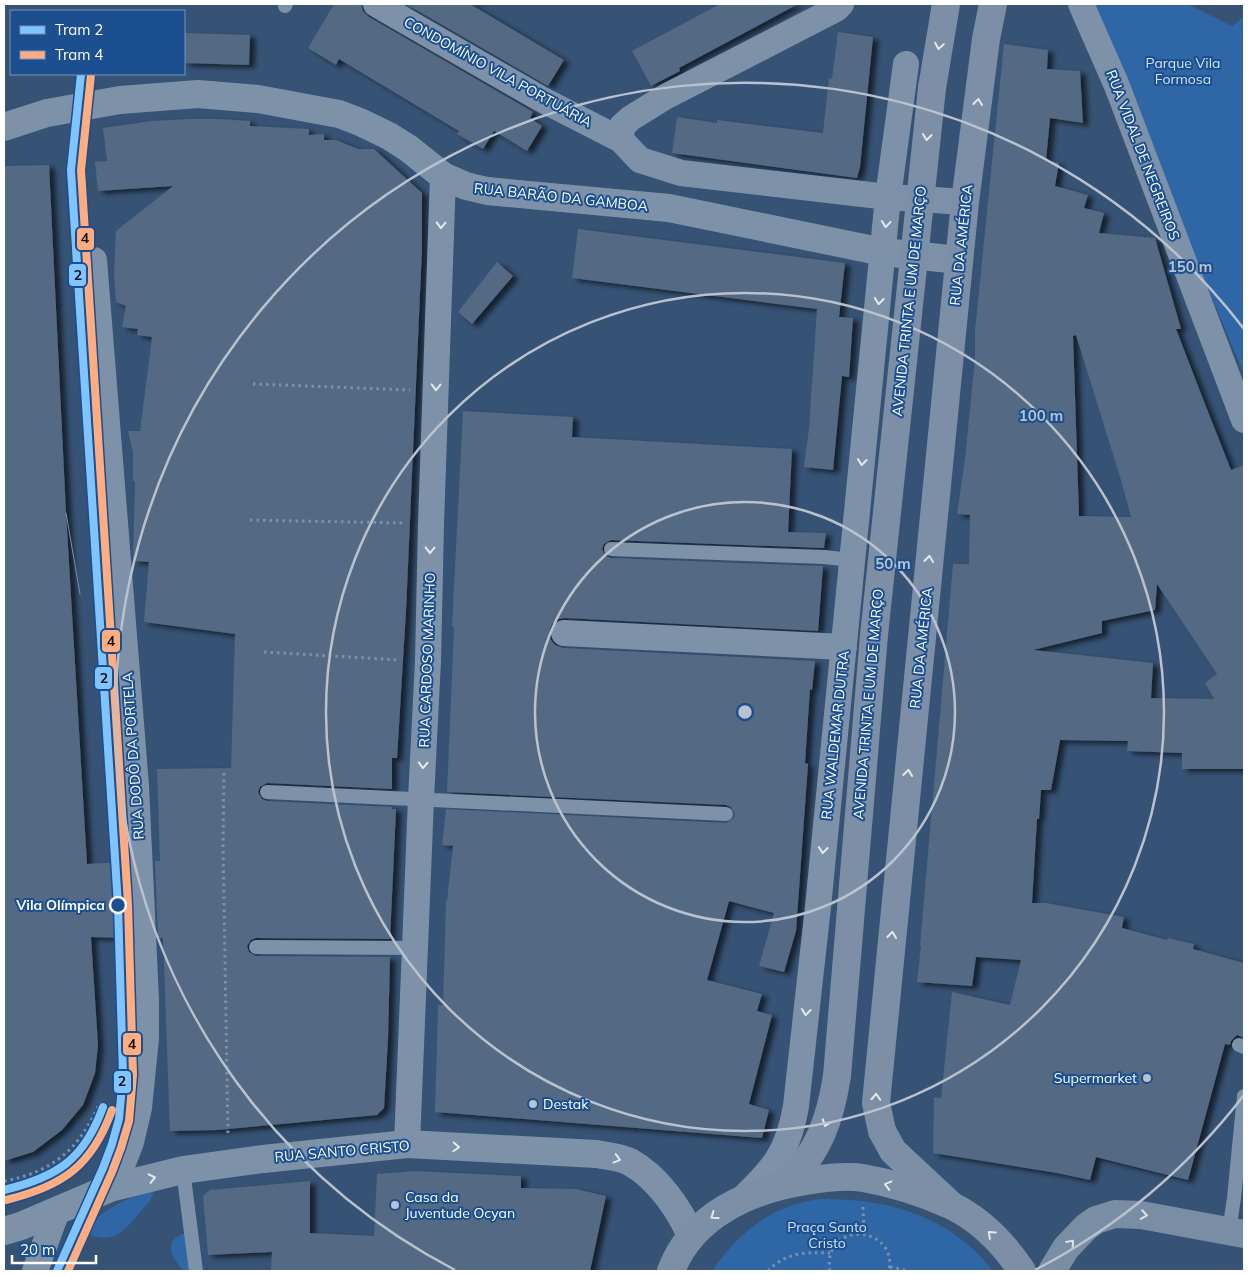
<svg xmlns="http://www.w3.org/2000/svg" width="1248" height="1275" font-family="Mulish,sans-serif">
<defs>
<filter id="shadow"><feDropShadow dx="5.5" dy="3" stdDeviation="2.5" flood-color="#0009"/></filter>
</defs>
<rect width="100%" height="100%" fill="#365274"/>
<path fill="#2f66a5" d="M1089,4H1187L1232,26L1244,17V374Z
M153,1189C154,1199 146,1205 140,1212C123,1233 113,1245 85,1233C96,1211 131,1197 153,1189Z
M820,1199C888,1198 951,1216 993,1271H712C739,1232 772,1205 820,1199Z
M182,1234H187L193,1271H183C174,1258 161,1245 182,1234Z"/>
<path fill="#526984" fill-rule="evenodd" filter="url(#shadow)" d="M334,4H361L363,11L369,17L533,112L530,118L542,126L527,151L494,131L483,149L457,134L459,131L339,59L336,65L308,48Z
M406,4H470L564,60L548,86Z
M720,4H798L679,68L680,71L651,86L632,51Z
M838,32L873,37L860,167L857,178L672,153L677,117L717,123V120L823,133L829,78L832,79Z
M184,33L250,35L249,65L184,63Z
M1004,44L1048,50L1047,69L1080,71L1083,123L1050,118L1046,160L1059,163L1055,186L1088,195L1084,208L1104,213L1099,233L1155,238L1181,329H1176L1203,399L1231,470L1244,465V769H1182V753L1127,751L1128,741L1060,740L1051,790H1041L1039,819H1037L1032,903H1046L1124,917L1122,928L1167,940L1168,938L1194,944L1193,949L1244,963V1038L1237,1035L1231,1041L1230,1045L1225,1044L1188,1180L1096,1157L1090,1180L1057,1173L933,1153L934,1097L941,1098L952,992L1010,1005L1021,960L976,957L972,986L917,982L921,946H920L953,564H969L970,515L957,514L965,459L975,358V330ZM1076,335L1120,477L1131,517L1079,516L1073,336ZM1157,584L1217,674L1205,683L1214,699L1151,698L1153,663L1033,650L1102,633V621L1155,610Z
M188,119H219L250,121V126L309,129V135L324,134V140H336L358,149H374L422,193V248L406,611L397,758H392V789L267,783L260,787L258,792L262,799L267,801L392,807V809H396L390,939L256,938L251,940L247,946L249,952L256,956L390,957L388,1039L384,1108L377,1115L218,1130L170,1131L163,938H158L155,861H160L157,769L231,768L235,634L144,622L149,562L133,561L135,481H133V452L128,431H140L152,337L137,335L138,329L122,327L126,306L116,302L114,275L116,231L173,186L98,191L95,162L107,161L103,128L151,121Z
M49,165L66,513L87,864L125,862L128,938L91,937L98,1045L95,1073L83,1105L62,1130L33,1152L4,1161V166Z
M578,229L845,263L839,317L853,318L849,377L842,376L833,470L804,467L809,428L817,309L572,278Z
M497,262L513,276L472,324L458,312Z
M463,411L573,417L572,437L792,449L788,532L826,533L824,548L611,540L604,544L602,549L606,556L611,558L823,566L818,631L565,618L558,619L552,624L549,633L551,640L555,645L563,648L815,661L812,690L810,689L808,718L805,763L808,764L796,931L784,972L759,966L774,913L729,901L707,980L762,994L757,1011L772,1015L749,1104L769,1110L762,1138L435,1112L438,1005H443L446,900L447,901L453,846L442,845L446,809L726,823L733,819L735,814L731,807L726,805L447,792L454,627H452L453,606Z
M414,1171L521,1176V1188L576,1189L606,1196L590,1271H271L272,1252L208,1255L203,1196L210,1190L310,1181V1233L374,1236L377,1174Z"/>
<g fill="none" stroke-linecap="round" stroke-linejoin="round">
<path stroke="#7d92a8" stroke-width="3" stroke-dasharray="2.5 4" stroke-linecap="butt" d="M253,384L410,390
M250,520L405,523
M264,652L400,660
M224,773L223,843L228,1136
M4,1181C54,1172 80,1148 100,1102
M863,1207L864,1234
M890,1267L909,1271
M768,1271C786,1252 806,1252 830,1253
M830,1271C821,1220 898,1224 889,1271"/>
<path stroke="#7d92a8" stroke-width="14" d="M285,6L286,4
M611,549L824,557L852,560
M267,792L726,814
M256,947L415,948
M1239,1045L1244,1047
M183,1170L196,1271
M1229,1231L1234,1198L1244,1096"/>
<path stroke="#7d92a8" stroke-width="26" d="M376,4L541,99L621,140L640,160L681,173L888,197L965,202
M1081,4L1117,86L1244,420
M621,140L622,126L631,118L665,97L836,9L841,4
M94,260L136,786L146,1000V1038L139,1108L131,1142L123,1163L110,1188
M564,633L844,647
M407,1144L421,799L428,661L431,524L443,176
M741,1200C774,1168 788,1153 796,1106L818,907L888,197L906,64
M35,1271L57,1211"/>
<path stroke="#7d92a8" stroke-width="28" d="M4,127L47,113L120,100L198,94L258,99L339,114L360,122L389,136L408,148L443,176L466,186L487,191L669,208L883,252L959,260
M4,1231L21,1226L110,1188L183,1170L263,1159L407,1144L596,1154C607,1156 620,1157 630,1162C657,1177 679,1208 691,1236"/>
<path stroke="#798da4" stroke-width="28" d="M1052,1271L1066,1248L1086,1227L1096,1220L1115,1214L1141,1215L1244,1234"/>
<path stroke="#7d8ea7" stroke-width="28" d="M932,88L946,4
M787,1184C819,1151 830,1120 837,1076L874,635
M951,1205L893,1151L882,1131L876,1103L965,202L986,39L993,4
M671,1271C692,1215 750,1190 806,1181C824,1178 845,1175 863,1178C892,1183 923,1193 950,1205C980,1219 1004,1244 1022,1271"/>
<path stroke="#7e92a7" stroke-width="1" d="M66,513L80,594"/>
<path stroke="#7d8ea7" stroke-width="28" d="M874,635L932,88"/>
<g stroke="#1b4f8f" stroke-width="11">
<path id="tram-1" d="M4,1190C57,1177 84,1160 103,1107
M57,1271L103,1168L112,1144L119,1119L123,1075L118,905L71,170L81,74"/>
</g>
<g stroke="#1b4f8f" stroke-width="11">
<path id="tram-2" d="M6,1200C63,1186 92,1166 112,1110
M68,1271L112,1172L121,1148L129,1121L133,1075L128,904L81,170L91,75"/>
</g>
<use href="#tram-1" stroke="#80c4ff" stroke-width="8"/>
<use href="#tram-2" stroke="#ffad80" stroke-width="8"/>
</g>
<defs><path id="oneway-chevron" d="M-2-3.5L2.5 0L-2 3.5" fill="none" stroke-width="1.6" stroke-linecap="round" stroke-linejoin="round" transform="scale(1.25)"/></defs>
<g stroke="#e5e8ed">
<use href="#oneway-chevron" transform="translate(939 46) rotate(100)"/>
<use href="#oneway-chevron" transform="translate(978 102) rotate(-83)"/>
<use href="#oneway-chevron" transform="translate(927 137) rotate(96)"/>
<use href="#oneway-chevron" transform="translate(929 559) rotate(-84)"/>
<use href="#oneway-chevron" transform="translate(908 773) rotate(-84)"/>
<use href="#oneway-chevron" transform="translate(892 935) rotate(-84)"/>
<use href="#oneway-chevron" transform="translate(876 1097) rotate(-87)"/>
<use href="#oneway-chevron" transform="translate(826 1123) rotate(110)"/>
<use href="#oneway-chevron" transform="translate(888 1185) rotate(-165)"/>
<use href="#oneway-chevron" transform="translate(714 1216) rotate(144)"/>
<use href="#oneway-chevron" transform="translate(991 1234) rotate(-138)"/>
</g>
<g stroke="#e5e9ee">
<use href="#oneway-chevron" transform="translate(886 224) rotate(95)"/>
<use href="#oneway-chevron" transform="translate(441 225) rotate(92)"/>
<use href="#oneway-chevron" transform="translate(879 301) rotate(96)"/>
<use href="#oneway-chevron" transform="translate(436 387) rotate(92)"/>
<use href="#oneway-chevron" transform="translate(862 462) rotate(96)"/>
<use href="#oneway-chevron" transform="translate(430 550) rotate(91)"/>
<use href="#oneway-chevron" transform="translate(423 765) rotate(93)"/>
<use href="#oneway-chevron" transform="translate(823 850) rotate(96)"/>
<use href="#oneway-chevron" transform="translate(806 1012) rotate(96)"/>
<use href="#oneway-chevron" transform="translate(456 1147) rotate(3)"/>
<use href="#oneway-chevron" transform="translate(617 1159) rotate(15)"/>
<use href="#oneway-chevron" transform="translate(152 1178) rotate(-13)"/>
</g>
<g stroke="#dee2e8">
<use href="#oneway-chevron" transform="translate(1144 1215) rotate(9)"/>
<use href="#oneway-chevron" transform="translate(1071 1243) rotate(-49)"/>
</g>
<g fill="none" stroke="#b9c2ce" stroke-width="2.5">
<circle cx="745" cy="712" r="210"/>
<circle cx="745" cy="712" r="419"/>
<path d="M1244 1095A629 629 0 0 1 1035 1270M455 1270A629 629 0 1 1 1244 329"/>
</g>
<circle fill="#1b4f8f" stroke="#fff" stroke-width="2.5" cx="118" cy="905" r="8"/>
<g fill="#b9c2ce" stroke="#1b4f8f" stroke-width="2">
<circle cx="1147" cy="1078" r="5"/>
<circle cx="533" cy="1104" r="5"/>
<circle cx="395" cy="1205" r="5"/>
</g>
<g text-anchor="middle" stroke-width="4" stroke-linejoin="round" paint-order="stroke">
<g font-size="14" fill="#cfe3fa" stroke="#1b4f8f">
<text x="1183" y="68">Parque Vila<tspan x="1183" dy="16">Formosa</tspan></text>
<text x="827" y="1232">Praça Santo<tspan x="827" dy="16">Cristo</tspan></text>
</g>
<g font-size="14" fill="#fff" stroke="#1b4f8f">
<text transform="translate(498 72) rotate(29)" y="5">CONDOMÍNIO VILA PORTUÁRIA</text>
<text transform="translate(1143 155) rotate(69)" y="5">RUA VIDAL DE NEGREIROS</text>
<text transform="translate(561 197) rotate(6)" y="5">RUA BARÃO DA GAMBOA</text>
<text transform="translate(961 245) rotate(-84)" y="5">RUA DA AMÉRICA</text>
<text transform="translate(909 301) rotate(-84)" y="5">AVENIDA TRINTA E UM DE MARÇO</text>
<text transform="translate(921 648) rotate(-84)" y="5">RUA DA AMÉRICA</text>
<text transform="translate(427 660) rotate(-88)" y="5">RUA CARDOSO MARINHO</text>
<text transform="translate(868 704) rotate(-85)" y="5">AVENIDA TRINTA E UM DE MARÇO</text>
<text transform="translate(835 735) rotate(-84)" y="5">RUA WALDEMAR DUTRA</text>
<text transform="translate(133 756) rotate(-94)" y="5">RUA DODÔ DA PORTELA</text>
<text transform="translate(342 1151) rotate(-5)" y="5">RUA SANTO CRISTO</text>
</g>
<g font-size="14" font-weight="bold" fill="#fff" stroke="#1b4f8f" text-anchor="end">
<text x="105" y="910">Vila Olímpica</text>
</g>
<g font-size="14" fill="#fff" stroke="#1b4f8f" text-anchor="start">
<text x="1137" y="1083" text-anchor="end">Supermarket</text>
<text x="543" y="1109">Destak</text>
<text x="405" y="1202">Casa da<tspan x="405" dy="16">Juventude Ocyan</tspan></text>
</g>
</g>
<circle cx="745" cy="712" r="8" fill="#b9c2ce" stroke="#1b4f8f" stroke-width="2.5"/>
<g font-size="15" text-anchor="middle" font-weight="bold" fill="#b9c2ce" stroke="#1b4f8f" stroke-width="4" stroke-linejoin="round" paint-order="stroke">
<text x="1190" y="272">150 m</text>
<text x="1041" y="421">100 m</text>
<text x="893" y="569">50 m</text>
</g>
<g stroke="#1b4f8f" stroke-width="2">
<rect x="76" y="227" width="19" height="24" rx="5" fill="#ffad80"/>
<rect x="68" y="263" width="19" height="24" rx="5" fill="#80c4ff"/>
<rect x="101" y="629" width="20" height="24" rx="5" fill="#ffad80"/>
<rect x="94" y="666" width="19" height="24" rx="5" fill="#80c4ff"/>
<rect x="122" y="1032" width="20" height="24" rx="5" fill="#ffad80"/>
<rect x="113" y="1070" width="19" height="24" rx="5" fill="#80c4ff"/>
</g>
<g font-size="14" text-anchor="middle" font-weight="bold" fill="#111">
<text x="85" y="243">4</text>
<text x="78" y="280">2</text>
<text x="111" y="646">4</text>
<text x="104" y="683">2</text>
<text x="132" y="1049">4</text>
<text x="122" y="1086">2</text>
</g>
<rect width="1248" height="1275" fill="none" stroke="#ffffff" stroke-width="10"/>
<rect x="10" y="10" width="175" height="65" fill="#1b4f8f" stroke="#7695bc"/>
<rect x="20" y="26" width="25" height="8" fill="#80c4ff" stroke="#7695bc"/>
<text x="55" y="35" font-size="15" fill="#ffffff">Tram 2</text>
<rect x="20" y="51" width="25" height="8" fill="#ffad80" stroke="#7695bc"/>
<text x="55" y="60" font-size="15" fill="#ffffff">Tram 4</text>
<path d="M12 1255v8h84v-8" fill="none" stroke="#ffffff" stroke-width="2.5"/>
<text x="20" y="1255" font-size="15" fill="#ffffff" stroke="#1b4f8f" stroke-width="4" paint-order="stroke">20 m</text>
</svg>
